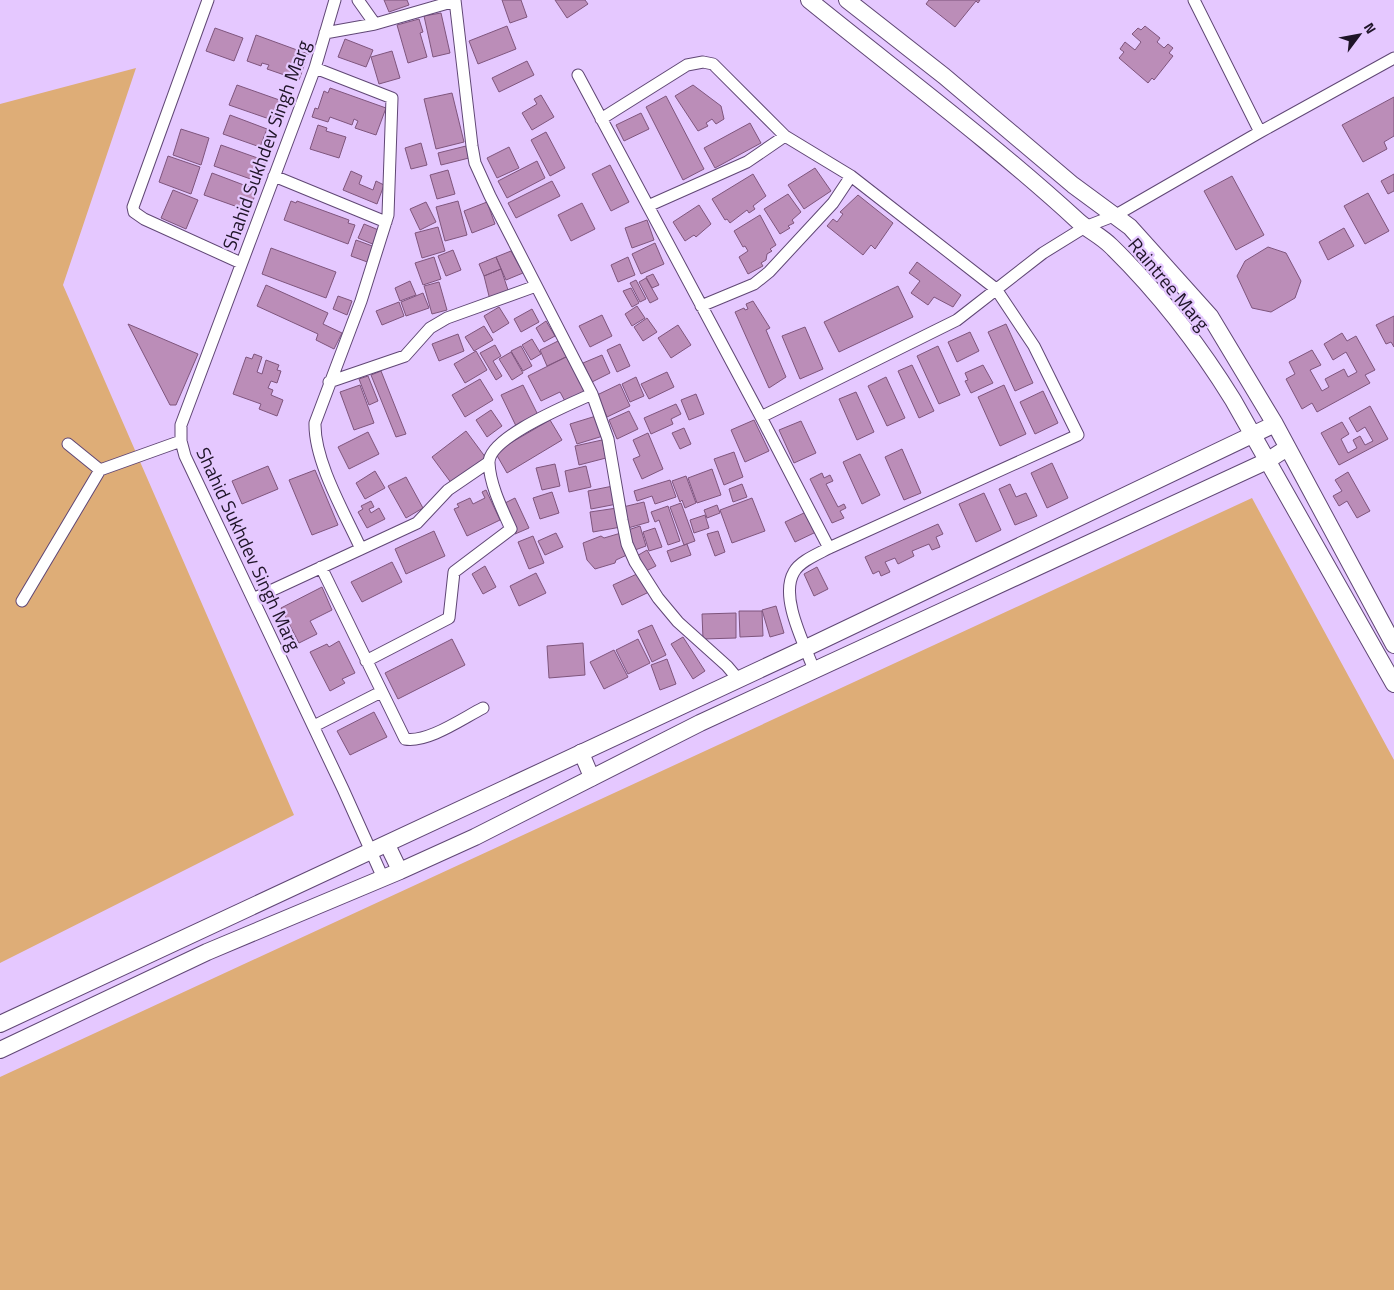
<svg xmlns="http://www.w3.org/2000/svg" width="1394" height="1290" font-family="'Titillium Web',sans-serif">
<rect width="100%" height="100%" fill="#e5c8ff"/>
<path fill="#dead77" d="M136,68L63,285L294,815L0,963V104Z
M1252,498L1394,760V1290H0V1077Z"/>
<path fill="#bb8db8" stroke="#7f557d" d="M384,0H407L409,5L389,12Z
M502,0H521L527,17L510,23Z
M555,0H585L588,4L567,18Z
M929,0H980L978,3L976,1L955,27L926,4Z
M441,13L450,53L433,57L424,16Z
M419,19L423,32L420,33L427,57L408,63L397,25Z
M507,26L516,49L478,64L469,41Z
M1145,26L1160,38L1157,42L1164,48L1168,44L1173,48L1169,53L1173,56L1154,80L1152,78L1148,83L1119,58L1124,52L1120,49L1125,42L1135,50L1141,42L1132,34L1138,28L1141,30Z
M215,28L243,38L234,61L206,51Z
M256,35L308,54L299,80L267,69L269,65L262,63L261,66L247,61Z
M345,39L373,50L366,67L338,57Z
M392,51L400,78L379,84L371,57Z
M527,61L534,75L499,92L492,78Z
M237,85L285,102L278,122L229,105Z
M693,85L721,106L724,119L716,124L712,119L706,123L708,126L698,131L675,96Z
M330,88L386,108L376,135L355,128L358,121L354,119L352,125L330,117L328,122L312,117L315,108L318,109L324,91L328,93Z
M452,93L464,142L436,149L424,99Z
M541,95L554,117L532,130L522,113L537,104L534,99Z
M666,96L704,169L683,180L646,107Z
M1394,97V136L1384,142L1387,149L1363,162L1342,125Z
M641,113L649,129L624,141L616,125Z
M230,115L267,129L260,147L223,134Z
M750,123L761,143L715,168L704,148Z
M318,125L327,128L326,131L346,137L339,158L310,149Z
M181,129L209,138L201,165L173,155Z
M546,132L565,168L550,176L531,140Z
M421,143L427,165L411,169L405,148Z
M221,145L266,161L259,182L214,166Z
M466,146L469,158L441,165L438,153Z
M509,147L519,168L497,178L487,158Z
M168,156L200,167L191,194L159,182Z
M537,161L545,178L507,198L498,181Z
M610,165L629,202L611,211L592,174Z
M815,168L831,191L804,209L788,185Z
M448,170L455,194L437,199L430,175Z
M351,171L362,176L359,184L373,190L376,181L384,185L377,204L343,190Z
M212,173L257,190L249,211L204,195Z
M753,174L766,196L753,206L755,209L749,213L747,210L730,223L727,219L725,220L712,199Z
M1394,174V191L1388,194L1381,181Z
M1232,176L1264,235L1236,250L1204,191Z
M552,181L560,196L516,218L508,203Z
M173,190L198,200L186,229L161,218Z
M1368,193L1389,231L1365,244L1344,206Z
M788,194L801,212L792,220L794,223L788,226L790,228L780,234L764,209Z
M858,195L893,223L875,249L871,245L863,255L827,226L833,219L837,222L843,214L840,212Z
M291,201L296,203L297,201L349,220L348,223L355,225L348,244L284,220Z
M458,201L467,235L445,241L436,207Z
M426,202L436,222L420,230L410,209Z
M487,202L495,224L472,233L464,211Z
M582,203L595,229L571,241L558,215Z
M699,205L711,224L696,237L694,235L685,241L673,222Z
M760,215L776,245L770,249L772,251L767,254L766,260L761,263L763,266L748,274L739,257L748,251L745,246L743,247L734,231Z
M647,220L654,240L632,248L625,228Z
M364,224L381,231L375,245L358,238Z
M438,227L445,251L422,258L415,233Z
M1344,228L1354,246L1328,260L1319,242Z
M356,240L375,247L370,263L351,256Z
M655,243L664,264L641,274L632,254Z
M1268,247L1286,253L1301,281L1295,298L1271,312L1252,308L1237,276L1245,261Z
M271,248L336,272L326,298L262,274Z
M453,250L461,270L446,276L438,256Z
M511,251L523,273L506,280L496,257Z
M434,257L441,279L423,285L415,263Z
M496,257L501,269L484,276L479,264Z
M628,257L635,275L618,282L611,265Z
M917,262L961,295L953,307L934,297L928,305L911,293L920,281L909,273Z
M501,269L509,293L490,300L484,276Z
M653,274L659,285L652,288L646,277Z
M646,278L658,299L650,303L639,282Z
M636,280L646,299L640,302L630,283Z
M410,281L416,295L400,301L395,288Z
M439,282L447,310L432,314L424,286Z
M266,285L328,313L323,324L342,333L334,349L316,340L318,334L257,306Z
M898,286L913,317L839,352L824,322Z
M631,288L639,303L632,307L623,291Z
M423,293L429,308L406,316L401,302Z
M338,296L352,301L347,315L333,309Z
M753,301L770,328L766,330L786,377L769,388L735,312L744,308L745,310L748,309L746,304Z
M399,302L404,316L382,325L376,311Z
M637,306L645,318L632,326L625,314Z
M499,307L509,323L493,333L484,316Z
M532,309L539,322L521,332L514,319Z
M602,315L612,336L590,347L579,326Z
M1394,316V347L1391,342L1386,344L1376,325Z
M647,318L657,332L643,341L634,327Z
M546,321L555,336L544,342L536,328Z
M128,324L198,354L176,405H170Z
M1006,324L1033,383L1015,391L988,332Z
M678,325L691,345L671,358L658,338Z
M484,326L493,340L474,351L465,337Z
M805,327L823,369L800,379L782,336Z
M970,332L979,351L957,362L948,342Z
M1342,333L1347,341L1356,336L1375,370L1365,375L1370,383L1317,412L1312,403L1302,409L1286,379L1295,374L1289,362L1312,350L1321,365L1310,370L1322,391L1329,387L1325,379L1344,369L1348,377L1357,372L1346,352L1333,360L1324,344Z
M458,334L464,351L439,361L432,344Z
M532,339L541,354L531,360L522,345Z
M562,339L570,355L547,366L540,350Z
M620,344L630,366L617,372L607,350Z
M495,345L501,356L493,361L502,376L496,380L480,353Z
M521,346L532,366L523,371L511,351Z
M938,346L960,395L939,404L917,356Z
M476,351L487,370L465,383L454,364Z
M511,352L523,373L512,380L499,359Z
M254,354L262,357L257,372L262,374L266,360L279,365L277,370L281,371L277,383L271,381L268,388L273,390L271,395L283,400L277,416L259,409L261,404L233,394L246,357L252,359Z
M602,355L610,373L592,382L583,363Z
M568,356L587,392L566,403L560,392L541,401L528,376Z
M912,365L934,411L919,418L898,371Z
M983,365L993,383L971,393L965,381L968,380L965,373Z
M381,371L406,434L396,437L371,375Z
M667,372L674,387L649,399L641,384Z
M368,376L378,401L369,405L359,379Z
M636,377L644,396L630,402L622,384Z
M886,377L905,418L887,426L868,386Z
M480,379L493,400L465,417L452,395Z
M620,384L630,406L607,417L597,395Z
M360,385L374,423L354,430L340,392Z
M523,385L538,415L516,426L501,395Z
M1004,385L1026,434L1000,446L978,397Z
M1043,391L1058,423L1035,434L1020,402Z
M856,392L874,432L857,440L839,399Z
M696,394L704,414L689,420L681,400Z
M676,404L681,414L671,419L673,424L651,434L644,418Z
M1370,406L1388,439L1339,465L1321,433L1342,422L1349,434L1341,439L1348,453L1357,448L1353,440L1360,436L1365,445L1373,441L1365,427L1357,432L1349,418Z
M491,410L502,426L487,437L476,420Z
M629,411L638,429L617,439L609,420Z
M596,416L603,436L577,444L570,424Z
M550,420L562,440L507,473L495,452Z
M754,420L769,451L745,462L731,430Z
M801,421L816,453L794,463L779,430Z
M684,428L691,444L680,449L672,433Z
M466,431L486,458L452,484L432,457Z
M368,432L379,454L349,469L338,447Z
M648,433L663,469L642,479L633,459L640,456L633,440Z
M602,440L606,458L579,465L575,446Z
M902,449L921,493L904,500L885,457Z
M734,452L743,477L724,485L714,459Z
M860,454L880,495L862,504L843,462Z
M1052,463L1068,498L1047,508L1031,473Z
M555,464L560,486L542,490L536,468Z
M268,466L278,489L242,504L232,481Z
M586,466L591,487L569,492L565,471Z
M712,469L721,495L697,503L688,478Z
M315,470L338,525L312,535L289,480Z
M375,471L385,488L365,499L356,483Z
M1348,472L1370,511L1357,518L1347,501L1339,506L1333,496L1342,491L1335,480Z
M822,473L824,478L830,475L833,481L826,484L838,507L844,504L846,508L840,511L844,518L832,523L810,479Z
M686,476L696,503L685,508L682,500L680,502L672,481Z
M406,477L423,508L406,518L388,486Z
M670,480L676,497L655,504L652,496L637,501L634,491Z
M742,484L747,497L733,502L729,489Z
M1010,484L1016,497L1026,493L1037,516L1015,525L999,489Z
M613,486L617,504L591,509L588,491Z
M486,490L500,520L467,536L454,509L459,507L457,504L470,498L473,504L485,498L482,492Z
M552,492L559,513L540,519L533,498Z
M984,493L1001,530L976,542L959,504Z
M515,498L529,528L515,534L501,505Z
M752,498L765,531L732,543L720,510Z
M371,501L374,507L369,509L371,513L379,508L385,519L367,528L358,512L363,509L361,506Z
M644,502L649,522L628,528L623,507Z
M681,503L695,541L684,545L670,507Z
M717,505L720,513L707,518L704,510Z
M668,506L680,541L668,545L659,520L655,522L651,512Z
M617,508L621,527L593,532L590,512Z
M806,512L816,532L795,542L785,522Z
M705,515L709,528L694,533L690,520Z
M938,524L943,534L936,537L940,547L932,550L929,544L912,551L914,556L898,564L895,558L885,562L890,572L881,576L879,571L873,574L865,557Z
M640,526L646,546L635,550L628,530Z
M655,528L662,547L649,551L643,532Z
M434,531L445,556L406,574L395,549Z
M718,531L725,552L715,556L707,534Z
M556,533L563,547L545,555L538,541Z
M621,533L629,554L616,560L615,563L595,569L587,560L583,543L601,536L604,538Z
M533,536L544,563L529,569L518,542Z
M687,544L691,555L671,562L667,551Z
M647,550L656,566L644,572L635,557Z
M392,562L402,582L362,602L351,582Z
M485,566L496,587L483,594L472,574Z
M817,567L828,589L814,596L804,574Z
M536,573L546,593L519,606L510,586Z
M639,573L649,592L622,605L613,585Z
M322,587L332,610L310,621L317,634L299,643L281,608Z
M776,606L784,633L770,637L762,610Z
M739,611H762L763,636L740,637Z
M736,613V638L703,639L702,614Z
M652,625L666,655L652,662L638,631Z
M683,637L705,671L693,679L671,644Z
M452,639L465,665L398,699L385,673Z
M638,639L650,663L628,674L616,650Z
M339,641L355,673L342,679L345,683L330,691L310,652L327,644L329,647Z
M583,643L585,675L549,678L547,646Z
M614,650L628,677L604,689L590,662Z
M667,659L676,684L660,690L651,665Z
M374,712L387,737L350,755L337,731Z"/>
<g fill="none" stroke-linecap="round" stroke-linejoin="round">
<g stroke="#604775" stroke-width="13">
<path id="minor" d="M208,0L133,207L134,212L144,219L241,263
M335,0L315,68L181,425V441L185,456L343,789L383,878
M358,0L375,24
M455,0L472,146L475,163L490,196L592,394L608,439L622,520L627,544L635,562L658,598L678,622L727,666L738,679
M1194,0L1260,132
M325,33L375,24L455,1
M315,68L392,98L388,215L361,301L315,423C314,461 345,514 361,549
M578,75L761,417L829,548
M601,119L687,65L703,62L713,64L785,136L851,176L996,289L1034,346L1078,435L829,548C818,554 800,561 794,572C779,597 805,645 814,670
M274,176L386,222
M648,206L747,162L785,136
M701,306L754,284L769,272L833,203L851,176
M329,382L405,356L430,328L447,318L536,286
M761,417L957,320L1043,253L1085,227L1116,215L1260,132L1394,58
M68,444L100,470
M321,567L405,739C428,743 463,718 483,708
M253,599L417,523L448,490L489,462
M22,601L100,470L181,441
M366,661L449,618L454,572L511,529C502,509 490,485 489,463C488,437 571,404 592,394
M314,726L381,692"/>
</g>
<g stroke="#604775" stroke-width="17">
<path id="tertiary" d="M581,752L592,778
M387,844L400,871"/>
</g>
<g stroke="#604775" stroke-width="18">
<path id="secondary" d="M809,0C899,73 993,143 1078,221C1088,230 1101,236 1111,246C1157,291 1199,345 1233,400L1394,684
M847,0L944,76L1073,185L1130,227L1210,316L1275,424L1394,645
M0,1024L806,648L1275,424
M0,1050L207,952L400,871L475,837L700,723L1267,461L1287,448"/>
</g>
<use href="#minor" stroke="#fff" stroke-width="11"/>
<use href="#tertiary" stroke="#fff" stroke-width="15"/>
<use href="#secondary" stroke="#fff" stroke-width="16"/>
</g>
<g text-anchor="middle" stroke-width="4.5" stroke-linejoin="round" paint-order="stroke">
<g font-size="19" fill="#1f1428" stroke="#e5c8ff">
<text transform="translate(266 145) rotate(-70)" y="7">Shahid Sukhdev Singh Marg</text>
<text transform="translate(1169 284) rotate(50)" y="7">Raintree Marg</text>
<text transform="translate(249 549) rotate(65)" y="7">Shahid Sukhdev Singh Marg</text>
</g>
</g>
<g transform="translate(1359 35) rotate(58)" stroke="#e5c8ff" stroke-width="4" paint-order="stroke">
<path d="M0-4L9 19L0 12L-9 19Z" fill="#1f1428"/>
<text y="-8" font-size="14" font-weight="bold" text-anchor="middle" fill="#1f1428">N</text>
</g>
</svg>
